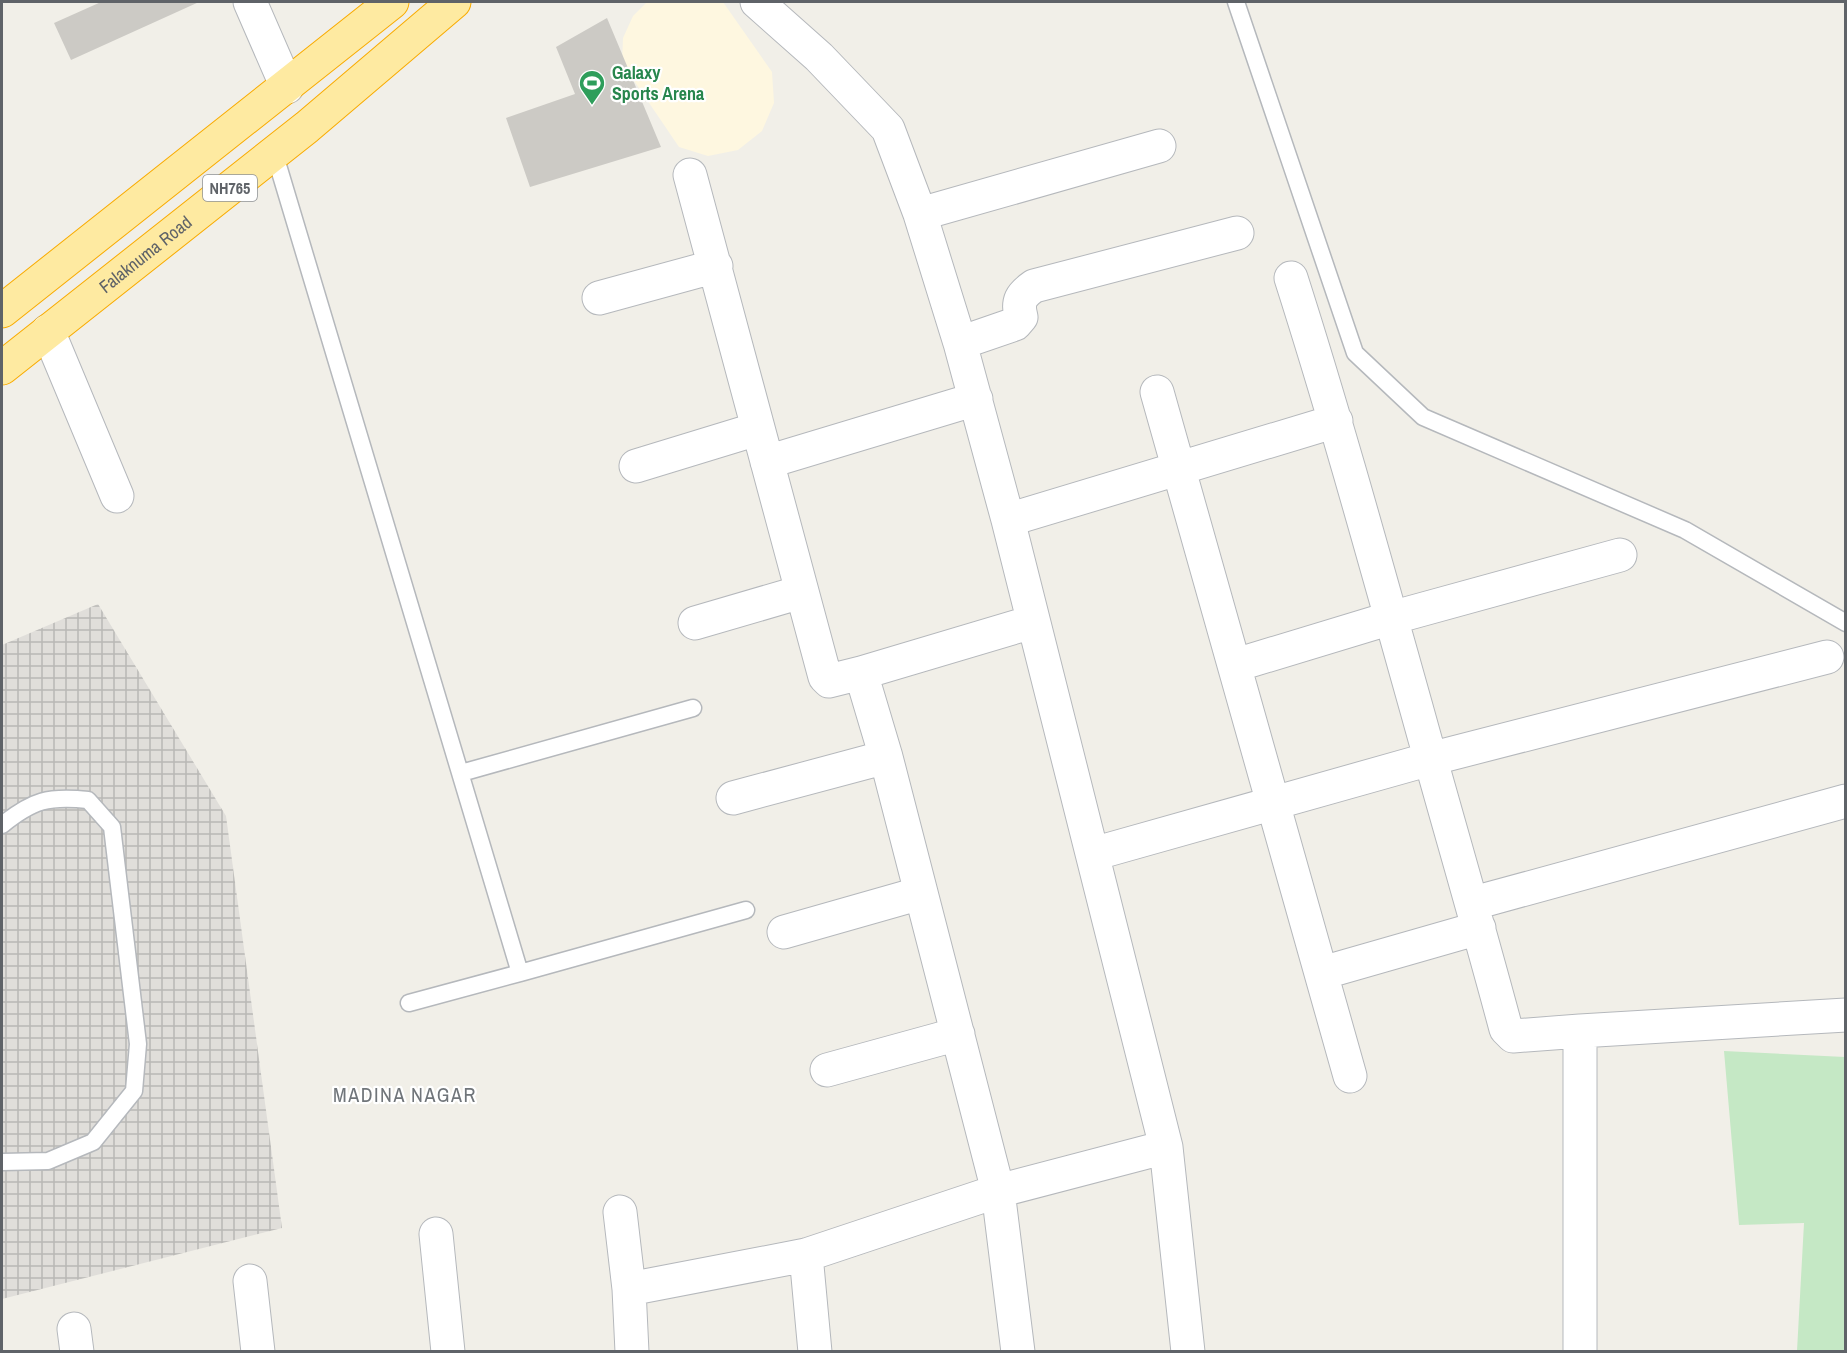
<svg xmlns="http://www.w3.org/2000/svg" width="1847" height="1353" font-family="'Archivo Narrow',sans-serif">
<defs>
<pattern id="industrial-grid" width="8" height="8" patternUnits="userSpaceOnUse" patternTransform="scale(1.5)"><rect width="8" height="8" fill="#e0deda"/><path d="M0 4h8M4 0v8" fill="none" stroke="#b9b8b5"/></pattern>
</defs>
<rect width="100%" height="100%" fill="#f1efe8"/>
<path fill="#fef7e0" d="M647,2H723L772,72L774,103L762,131L738,150L708,156L679,147L622,63L623,38L633,16Z"/>
<path fill="url(#industrial-grid)" d="M98,604L226,816L282,1228L2,1299V645Z"/>
<path fill="#c5e8c5" d="M1724,1051L1845,1057V1351H1797L1804,1223L1739,1225Z"/>
<path fill="#cccac5" d="M101,2H199L71,60L54,23Z
M607,18L661,147L530,187L506,118L575,94L556,47Z"/>
<g fill="none" stroke-linecap="round" stroke-linejoin="round">
<g stroke="#b5b8bc" stroke-width="19">
<path id="service" d="M1236,2L1355,353L1423,417L1685,530L1846,623
M274,152L520,973L746,910
M461,773L693,708
M2,825C33,800 48,796 88,800L112,827L138,1044L134,1091L93,1142L48,1161L2,1162
M409,1003L520,973"/>
</g>
<g stroke="#b5b8bc" stroke-width="35">
<path id="minor" d="M250,2L287,87
M757,2L819,57L888,129L920,214L960,343L1008,520L1166,1147L1188,1352
M690,175L825,677L829,681L861,673L886,757L998,1191L1018,1352
M920,214L1159,146
M1291,278C1337,422 1377,568 1418,714C1447,819 1478,924 1506,1029L1513,1036L1580,1031V1352
M599,298L716,266
M48,331L117,496
M960,343L1015,324L1021,317C1017,301 1021,295 1034,286L1237,233
M1157,392L1350,1076
M767,462L976,399
M636,466L757,429
M1008,520L1336,421
M695,623L801,592
M1236,665L1391,618L1620,555
M861,673L1032,622
M733,798L886,757
M1093,854L1430,759L1827,657
M1474,903L1846,801
M784,932L921,893
M1322,973L1479,928
M1580,1031L1846,1015
M827,1070L958,1034
M620,1212L629,1289L632,1352
M436,1234L448,1352
M806,1255L815,1352
M250,1281L258,1352
M629,1289L806,1255L998,1191L1166,1147
M74,1329L77,1352"/>
</g>
<g stroke="#f9ab00" stroke-width="35">
<g id="trunk">
<path d="M2,311L392,2"/>
<path id="s1" d="M2,368L307,127L454,2"/>
</g>
</g>
<use href="#service" stroke="#fff" stroke-width="16"/>
<use href="#minor" stroke="#fff" stroke-width="33"/>
<use href="#trunk" stroke="#feeaa1" stroke-width="33"/>
</g>
<defs>
<g id="stadium-pin" transform="scale(1.35)"><path d="M0 17L-7.5 6A9.5 9.5 0 1 1 7.5 6Z" fill="#2e9e5b" stroke="#fff"/><path d="M0-5a6.5 5 0 1 0 0 10a6.5 5 0 1 0 0-10ZM-3.5-1.8h7v3.6h-7Z" fill="#fff"/></g>
</defs>
<g fill-rule="evenodd">
<use href="#stadium-pin" x="592" y="83"/>
</g>
<g text-anchor="middle" stroke-width="4.5" stroke-linejoin="round" paint-order="stroke">
<rect fill="#fff" stroke="#8f9295" stroke-width="1.5" x="203" y="175" width="54" height="26" rx="4.5"/>
<g font-size="16" font-weight="bold" fill="#5f6368">
<text x="230" y="194">NH765</text>
</g>
<g font-size="18" font-weight="bold" fill="#27864d" stroke="#fff" text-anchor="start">
<text x="612" y="79">Galaxy<tspan x="612" dy="21">Sports Arena</tspan></text>
</g>
<g font-size="18" fill="#5f6368" stroke="#fff">
<text dy="6" stroke="none"><textPath href="#s1" startOffset="183">Falaknuma Road</textPath></text>
</g>
<g font-size="20" letter-spacing="1.5" fill="#70757a" stroke="#fff">
<text x="405" y="1102">MADINA NAGAR</text>
</g>
</g>
<rect width="1847" height="1353" fill="none" stroke="#5f6368" stroke-width="6"/>
</svg>
